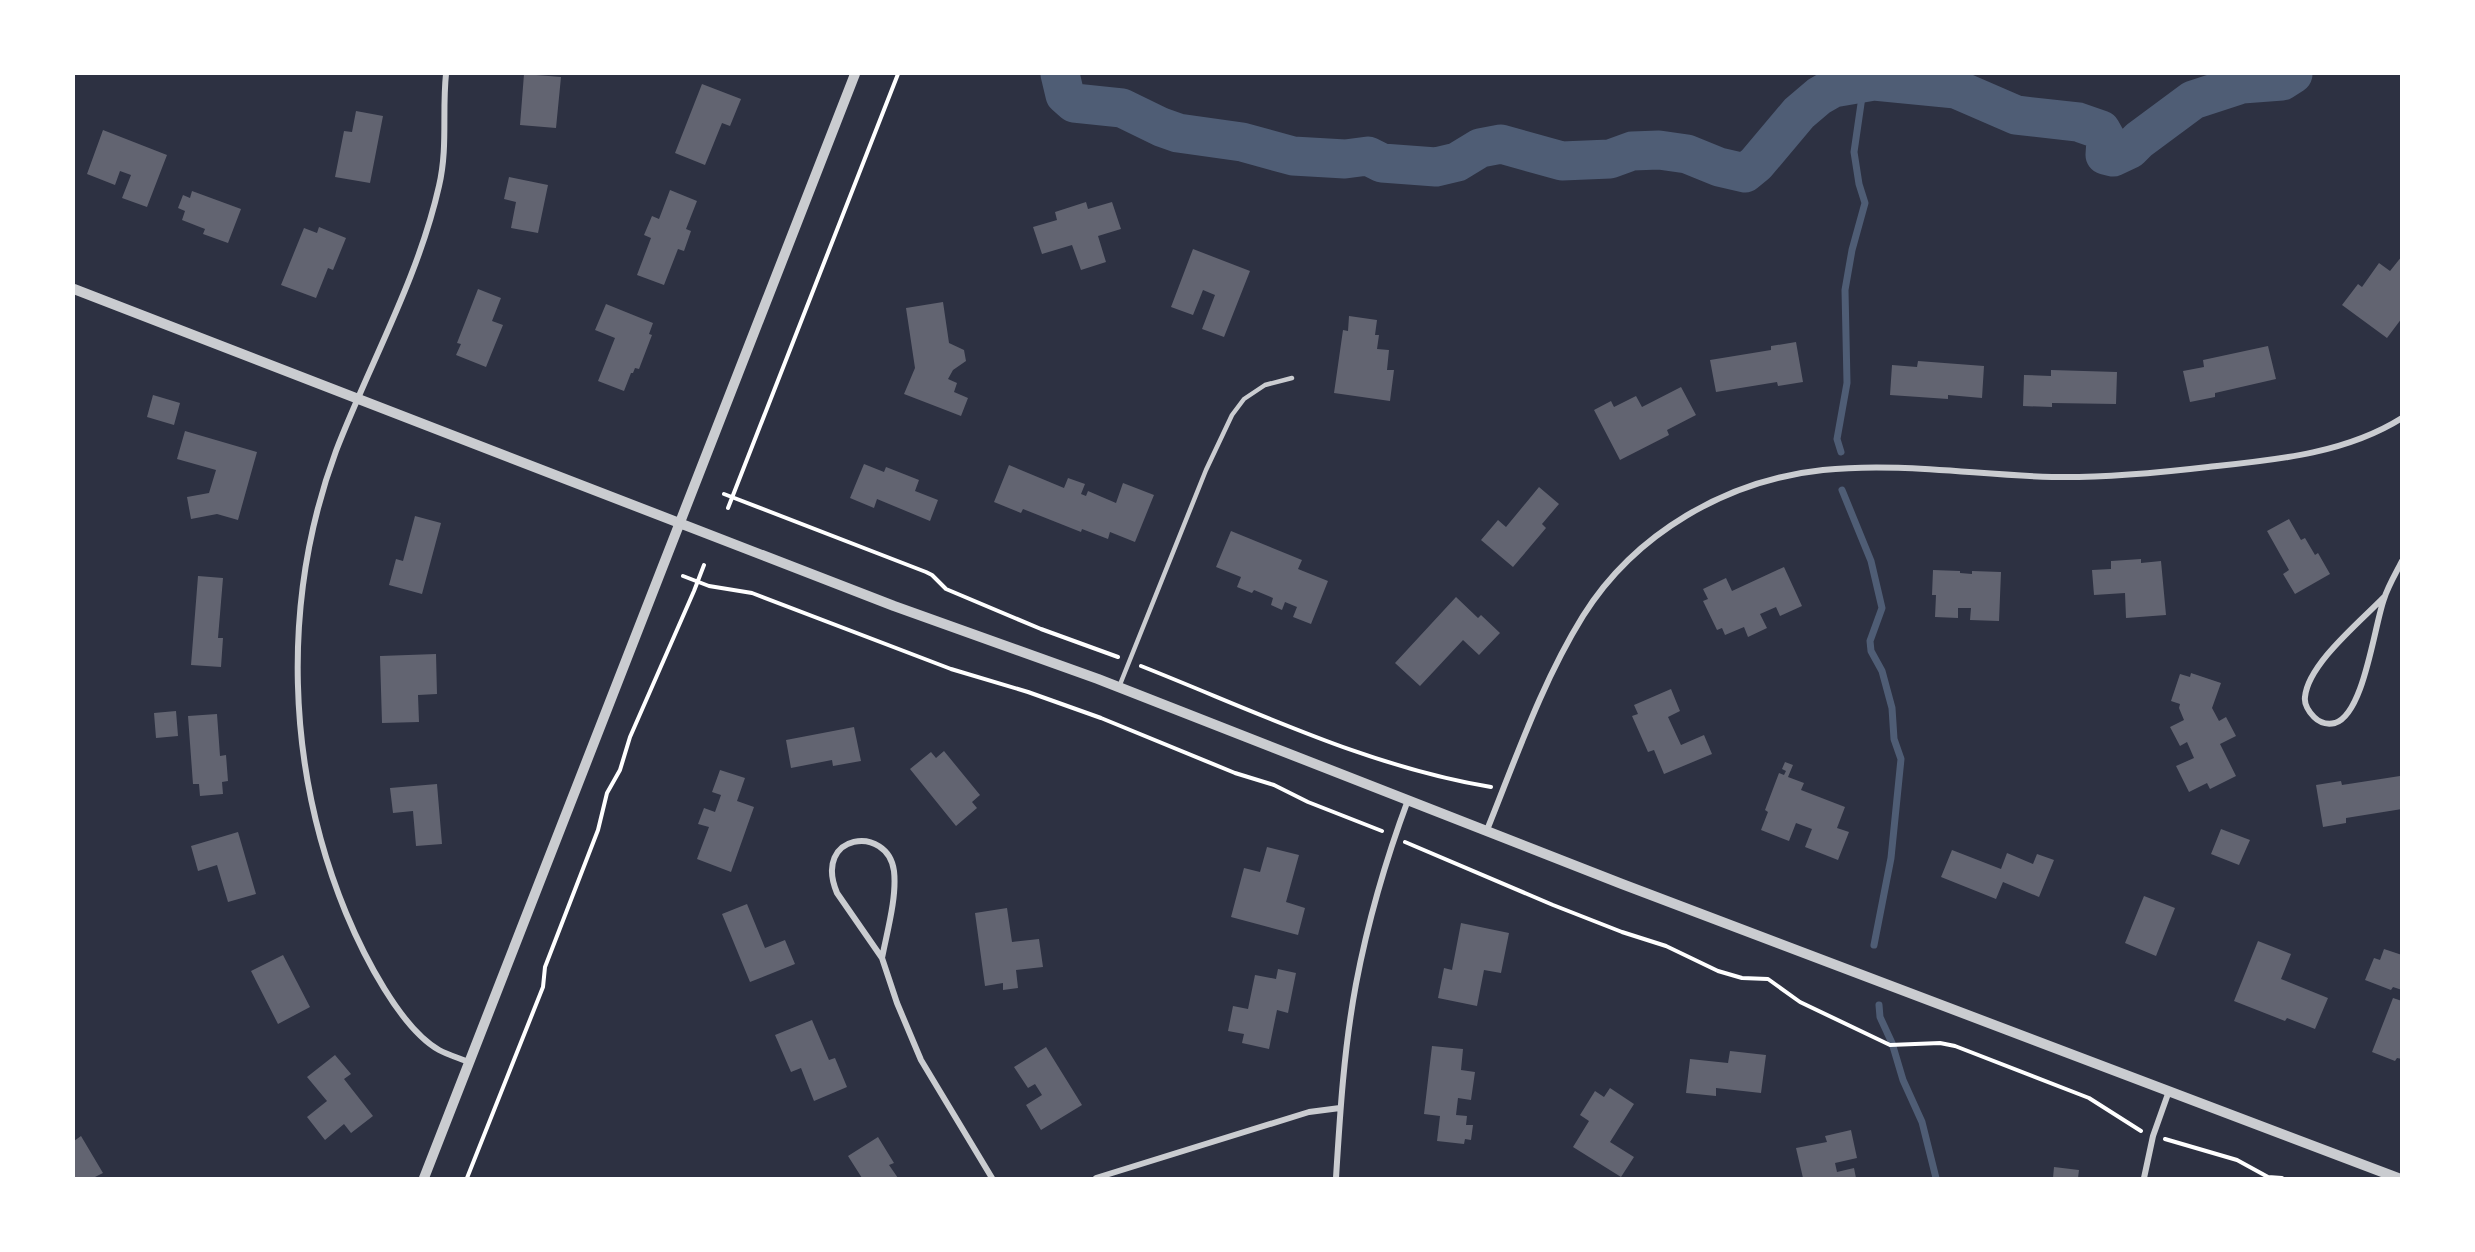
<svg xmlns="http://www.w3.org/2000/svg" width="2475" height="1252" font-family="'Archivo Narrow',sans-serif">
<rect width="100%" height="100%" fill="#2d3142"/>
<g fill="none" stroke-linecap="round" stroke-linejoin="round">
<path stroke="#4f5d75" stroke-width="7" d="M1841,452L1837,439L1847,383L1845,290L1852,250L1865,203L1859,184L1854,152L1864,83
M1842,490L1871,561L1882,608L1870,641L1871,651L1882,671L1892,708L1894,739L1901,759L1891,858L1874,945
M1879,1005L1880,1017L1892,1043L1903,1080L1922,1122L1936,1178"/>
<path stroke="#4f5d75" stroke-width="39" d="M1060,74L1065,95L1074,103L1122,108L1161,127L1178,133L1242,142L1293,156L1345,159L1368,156L1382,163L1436,167L1457,162L1480,148L1501,144L1562,161L1610,159L1632,151L1659,150L1687,154L1719,167L1745,173L1756,164L1799,113L1819,96L1833,88L1874,81L1956,89L2016,115L2078,122L2101,130L2106,139L2105,155L2113,157L2130,149L2139,140L2193,100L2242,84L2282,81L2293,74"/>
</g>
<path fill="#626471" d="M524,74L561,77L556,128L520,125Z
M702,84L741,99L730,126L722,123L705,165L675,153Z
M356,111L383,116L370,183L335,177L344,131L352,132Z
M103,130L167,155L147,207L122,198L131,175L120,171L115,185L87,174Z
M509,177L548,185L538,233L511,228L516,202L504,199Z
M670,190L697,201L686,229L691,231L684,251L678,249L664,285L637,275L651,238L644,235L652,216L659,219Z
M192,191L241,209L228,243L203,234L205,229L182,220L185,211L178,208L183,195L190,198Z
M1086,202L1088,209L1112,202L1121,229L1098,236L1106,262L1081,270L1072,245L1042,254L1033,227L1057,220L1055,212Z
M319,227L346,238L333,270L328,268L316,298L281,285L304,228L317,233Z
M1193,249L1250,271L1224,337L1202,329L1215,295L1203,290L1193,315L1171,307Z
M2402,256V318L2387,338L2342,305L2358,284L2362,287L2379,263L2390,271Z
M478,289L501,298L492,321L503,325L486,367L456,355L461,344L457,343Z
M943,302L949,343L964,350L966,361L953,370L948,379L957,383L954,392L968,398L961,416L904,394L915,368L906,308Z
M606,304L653,323L649,334L652,335L639,369L635,368L633,373H631L624,391L598,381L615,338L595,330Z
M1349,316L1377,320L1375,335H1379L1377,349L1389,350L1387,370H1394L1390,401L1334,393L1343,330L1348,331Z
M1796,342L1803,382L1778,386L1777,382L1716,392L1710,360L1771,350V346Z
M2268,346L2276,379L2215,393V397L2190,402L2183,371L2204,367L2203,360Z
M1918,361L1984,366L1982,398L1948,395V399L1890,395L1892,365L1917,367Z
M2051,370L2117,372L2116,404L2052,403V407L2023,406L2024,375L2051,376Z
M1681,387L1696,415L1667,430L1669,435L1620,460L1594,410L1611,401L1614,407L1636,396L1642,407Z
M153,395L180,403L174,425L147,417Z
M185,431L257,452L238,520L217,514L191,519L187,497L209,493L216,470L177,459Z
M864,464L884,472L886,467L919,480L915,491L938,500L930,521L877,499L874,508L850,498Z
M1009,465L1064,488L1068,478L1085,484L1081,494L1086,496L1088,491L1116,503L1123,483L1154,495L1135,542L1110,532L1108,539L1082,529L1081,532L1023,509L1021,513L994,502Z
M1539,487L1559,504L1542,524L1546,528L1513,567L1481,540L1498,520L1506,527Z
M415,516L441,523L422,594L389,585L396,559L403,561Z
M2289,519L2301,540L2305,538L2315,555L2318,553L2330,574L2295,594L2283,574L2289,570L2267,531Z
M1231,531L1302,560L1298,569L1328,581L1311,624L1293,617L1297,607L1285,602L1282,610L1271,605L1273,598L1254,590L1252,593L1237,587L1241,577L1216,567Z
M2141,559V563L2161,561L2166,615L2126,618L2125,593L2094,595L2092,570L2111,569V561Z
M1784,567L1802,606L1780,616L1776,607L1760,614L1767,628L1748,637L1744,627L1725,635L1722,628L1717,630L1703,601L1708,599L1703,589L1726,578L1732,591Z
M1933,570L1960,571V573L1972,574V571L2001,572L1999,621L1970,620L1971,608H1958V618L1935,617L1936,595H1932Z
M198,576L223,578L218,638H223L221,667L191,665Z
M1456,597L1478,618L1481,615L1500,633L1479,655L1463,640L1420,686L1395,663Z
M436,654L437,694L418,695L419,722L382,723L380,656Z
M2191,673L2221,683L2212,708L2219,721L2226,717L2236,736L2220,744L2236,776L2210,789L2207,783L2189,792L2176,766L2194,758L2187,742L2180,746L2170,727L2184,720L2179,708L2180,704L2171,701L2180,674L2190,677Z
M1671,689L1680,711L1668,717L1681,745L1704,735L1712,754L1664,774L1654,750L1648,752L1632,716L1638,714L1634,705Z
M176,711L178,736L156,738L154,713Z
M217,714L220,756L226,755L228,781L222,782L223,794L200,796L199,784H193L188,716Z
M854,727L861,761L833,766L832,760L791,768L786,740Z
M944,751L980,795L972,802L977,808L956,826L910,769L931,752L936,758Z
M1785,762L1793,765L1788,777L1804,783L1801,790L1845,807L1837,828L1849,832L1838,860L1805,847L1812,829L1796,823L1789,841L1761,830L1768,812L1765,810L1779,773L1784,775L1786,771L1782,769Z
M720,770L745,778L737,801L754,807L731,872L697,859L709,827L698,824L704,808L715,812L721,795L712,792Z
M2400,776L2402,809L2346,818V823L2323,827L2316,785L2341,781L2342,785Z
M437,784L442,844L416,846L413,811L393,813L390,788Z
M2221,829L2250,840L2239,865L2211,854Z
M238,832L256,894L228,902L217,865L198,871L191,846Z
M1267,847L1299,855L1286,902L1305,908L1298,935L1231,917L1244,868L1260,872Z
M1952,850L2001,869L2007,853L2033,864L2037,854L2054,860L2039,897L2003,882L1996,899L1941,877Z
M2144,896L2175,908L2156,956L2125,943Z
M747,904L765,948L785,940L795,964L750,982L722,914Z
M1007,908L1012,942L1039,939L1043,967L1016,970L1018,988L1003,990V983L985,986L975,913Z
M1461,923L1509,933L1501,973L1484,970L1477,1006L1438,998L1444,968L1452,970Z
M2258,941L2291,954L2281,979L2328,998L2315,1029L2287,1018L2285,1021L2234,1001Z
M2384,949L2402,955V990L2393,987L2391,990L2365,980L2374,958L2380,960Z
M283,955L310,1007L278,1024L251,971Z
M1278,969L1296,973L1288,1013L1277,1010L1269,1049L1242,1043L1244,1034L1228,1031L1233,1006L1248,1009L1255,975L1276,979Z
M2393,998L2402,1001V1059L2397,1058L2395,1061L2372,1052Z
M812,1020L829,1060L835,1058L847,1087L814,1101L801,1068L791,1072L775,1035Z
M1432,1046L1463,1049L1461,1070L1475,1072L1471,1100L1458,1098L1456,1115L1467,1116L1466,1125H1473L1471,1140L1465,1139L1464,1144L1437,1141L1440,1116L1424,1114Z
M1046,1047L1082,1105L1041,1130L1026,1105L1042,1095L1035,1084L1028,1088L1014,1067Z
M1730,1051L1766,1055L1761,1093L1716,1088V1096L1686,1093L1690,1059L1728,1063Z
M335,1055L351,1074L344,1079L373,1116L351,1133L344,1124L325,1140L307,1117L327,1101L307,1077Z
M1610,1088L1634,1104L1610,1142L1634,1157L1621,1177L1573,1147L1589,1121L1580,1115L1595,1091L1604,1097Z
M1851,1130L1857,1158L1835,1163L1837,1172L1854,1168L1856,1178H1803L1796,1148L1827,1142L1825,1136Z
M81,1136L103,1173L93,1178H74V1141Z
M878,1137L894,1163L889,1165L898,1178H862L848,1156Z
M2054,1167L2079,1170L2078,1178H2053Z"/>
<g fill="none" stroke-linecap="round" stroke-linejoin="round">
<path stroke="#fff" stroke-width="4" d="M724,494L926,572L932,575L946,589L1041,629L1118,657
M728,508L898,74
M683,576L709,586L752,593L951,669L1028,692L1101,718L1235,773L1274,785L1308,802L1382,831
M1141,666C1255,711 1369,767 1491,787
M1405,842L1553,905L1622,932L1666,946L1718,971L1742,978L1768,979L1800,1002L1890,1045L1940,1043L1955,1046L2089,1098L2141,1131
M2165,1139L2237,1160L2268,1177L2282,1178
M467,1178L543,987L545,967L598,830L607,793L620,770L630,737L694,591L704,565"/>
<path stroke="#caccd0" stroke-width="4.5" d="M1119,687L1206,470L1232,415L1244,399L1265,385L1292,378"/>
<path stroke="#caccd0" stroke-width="6" d="M446,74C442,111 448,148 439,186C418,279 370,363 336,451C281,600 286,767 346,913C363,954 400,1028 439,1050C448,1055 459,1058 469,1062
M2384,597C2361,621 2308,664 2305,697C2304,704 2309,712 2314,717C2320,723 2326,725 2335,723C2364,714 2374,627 2384,599C2388,586 2396,573 2402,561
M1487,830C1516,758 1542,682 1583,616C1635,533 1727,480 1823,470C1899,462 1976,475 2052,477C2104,478 2157,473 2208,467C2274,460 2345,454 2402,418
M882,958C887,932 897,897 894,871C888,824 812,833 837,893L882,958L897,1003L921,1060L992,1178
M1096,1178L1309,1112L1340,1108
M1336,1178C1340,1113 1344,1048 1356,984C1368,921 1386,859 1408,800
M2144,1178L2153,1136L2169,1091"/>
<path stroke="#caccd0" stroke-width="10" d="M74,289L894,606L1098,679L1622,884L2398,1178
M424,1178L855,74"/>
</g>
<rect width="2475" height="1252" fill="none" stroke="#ffffff" stroke-width="150"/>
</svg>
